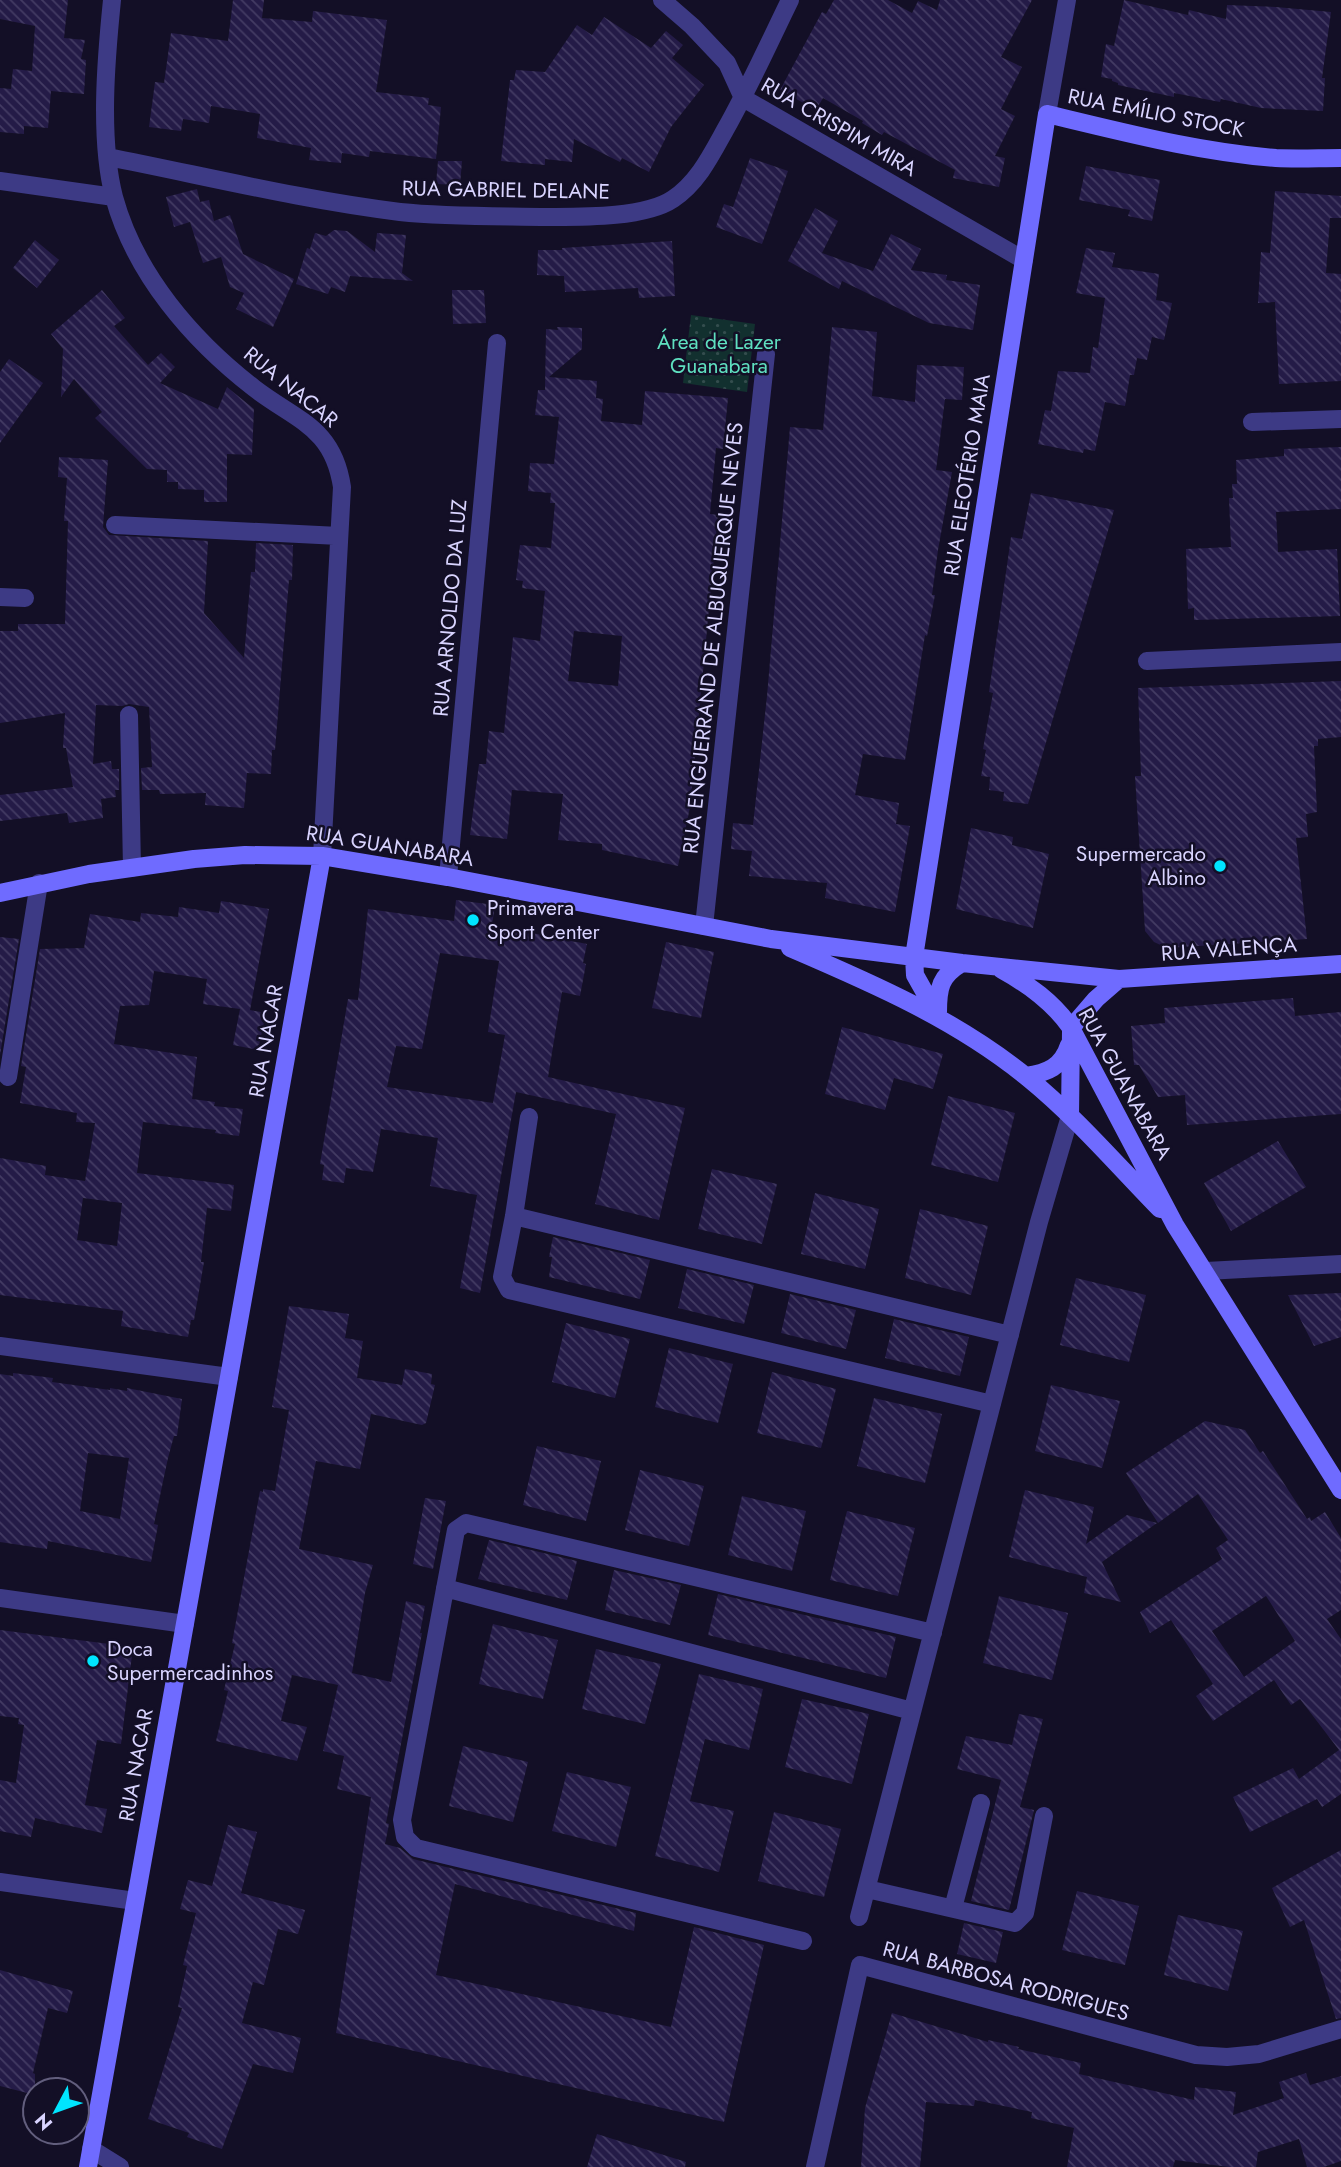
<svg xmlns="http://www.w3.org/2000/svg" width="1341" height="2167" font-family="Jost,sans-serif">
<defs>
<pattern id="park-dots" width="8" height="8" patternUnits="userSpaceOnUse" patternTransform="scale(1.75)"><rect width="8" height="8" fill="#12302f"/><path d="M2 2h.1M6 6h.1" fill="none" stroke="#344d4e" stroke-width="1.8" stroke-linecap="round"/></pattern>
<pattern id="building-back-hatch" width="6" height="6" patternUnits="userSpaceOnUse" patternTransform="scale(1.75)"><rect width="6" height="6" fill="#241b47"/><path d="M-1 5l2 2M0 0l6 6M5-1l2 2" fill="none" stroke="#433b63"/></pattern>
</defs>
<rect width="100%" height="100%" fill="#130f26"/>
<path fill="url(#park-dots)" d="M691,315L755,324L747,392L683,383Z"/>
<path fill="url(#building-back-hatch)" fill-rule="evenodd" d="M0,0H68L64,38L85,40L81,59L86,60L84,94L51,91L48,128L24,126V134L0,132V88L11,89L13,69L32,71L35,26L0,19Z
M233,0H264L262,18L312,22L313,11L387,20L376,92L429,98L428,105L441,107L436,159L370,151L369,157L342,153L341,163L309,160L311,148L257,138L260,114L211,106L209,123L183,119L181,131L149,127L155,82L164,83L171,33L228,41Z
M834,0H888L912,13L918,1L937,10L940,0H1032L1001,57L1022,67L1001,109L1015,116L995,156L1005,158L999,187L953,178L955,170L884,132L882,135L862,123L863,121L823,98L816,110L780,90L822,12L826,14Z
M1124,0L1188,15L1189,10L1226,19L1227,5L1276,7L1331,12L1322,78H1325L1323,111L1261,108L1221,99L1220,102L1174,93V97L1118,85V83L1112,81V79L1101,77L1106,44L1114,46Z
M604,17L651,48L666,31L683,45L672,58L704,85L671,127L649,172L622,158L620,162L574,139L572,162L545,159V165L501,161L510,80H514L516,70L545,72L577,25L592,35Z
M750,158L788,171L762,244L716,227L724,204L733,207Z
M438,161H462L460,185L436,184Z
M1086,166L1160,180L1152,221L1128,216L1130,210L1079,200Z
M197,189L200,202L209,200L214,221L230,215L243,254L294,279L273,327L236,309L244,293L230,287L221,257L203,263L190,222L174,227L166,197Z
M1275,191L1341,196V218H1330L1326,273L1341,274V381L1279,384L1275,302L1258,303L1261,252L1270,253Z
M815,208L838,221L822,253L873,271L891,234L921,249L911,270L947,275L946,280L980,285L973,330L929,323L842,281L839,289L788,261Z
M334,230L347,231L375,252L377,233L406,235L402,273L413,281L350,276L345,292L331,287L328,294L296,284L307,248L310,249L315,233L326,236Z
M35,240L59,260L37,288L13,268Z
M672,241L675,296L639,298L638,288L565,292L564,276L537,275L538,250H562V248Z
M1086,248L1115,253L1112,267L1159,274L1156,300L1172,303L1164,340L1152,337L1147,360L1137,358L1134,375H1130L1125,406L1105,402L1095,451L1084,449L1083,453L1038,444L1045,410L1051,411L1058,371L1090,373L1093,347L1098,348L1105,298L1076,293Z
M102,290L125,318L114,326L148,365L161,353L175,367L160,383L218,409L227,387L254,409L252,455L227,454V502H204V490L178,489V482H167V470L147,469L95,418L102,412L74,379L61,397L63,349L51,334Z
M452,290H484L486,323L453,324Z
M557,327L582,328V349L549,377L597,381L596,398L603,399L601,421L642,425L645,391L728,398L723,449L716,448L710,514L718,515L690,807L678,866L602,850V844L558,840L563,794L512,790L507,839L470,835L479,764H486L489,731L504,733L513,637L540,641L545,591L522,588L523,581L516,580L520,545L551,548L555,503H550L551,493L528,491L530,463L554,464L559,417L535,415L538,390H545L546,329L558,330ZM574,631L622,636L618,686L568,681Z
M832,327L877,332L872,396L915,402L917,365L964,367L962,400L945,399L936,470L952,472L938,550L932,595H935L927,636L925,635L905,760L863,754L855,795L899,803L896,824L910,826L895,912L825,898L827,883L749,876L752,851L731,849L733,823L753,825L767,696L790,427L823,430Z
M9,359L43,383L0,443V372Z
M1341,447V509L1276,512L1278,552L1337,549L1340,616L1194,620V608L1188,609L1186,549L1231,547L1229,498H1233L1232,484H1237L1236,460L1284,456V449Z
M59,457L108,460L103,527L109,535L208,541L204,613L244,658L251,572H255L256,543L293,545L292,580H289L275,750H272L271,774L247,773L244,808L205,805L206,793L160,794L159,790H142L141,768L152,767L149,707L129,704L122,706L96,705L93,764L111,761L112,769H119V790H115L116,797L101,799L103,818L69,823L67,813L0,821V795L73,787L66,748H63L65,713L0,723V631H18V624H65L68,521H64L67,478L58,477Z
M1031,493L1114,510L1028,804L1003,801L1004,792L989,790L990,777L981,776L986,750L983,749L993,693L989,692L1011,537L1022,539Z
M1341,681V737L1318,739V746H1314L1317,812L1306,814L1308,837L1296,838L1307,939L1167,948L1154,942L1145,931L1135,776H1141L1138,688Z
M971,828L1013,837L1012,845L1049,854L1033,928L956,909Z
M456,900L495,905L492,925L587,944L583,963L586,964L580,996L562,992L548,1077L685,1108L659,1220L595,1204L616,1114L516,1092L480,1293L460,1288L477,1195L430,1186L438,1138L381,1129L373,1172L346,1168L344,1183L322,1180L324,1165L320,1164L348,999L358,1000L368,909L454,921ZM440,953L499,961L488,1032L505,1035L493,1103L387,1087L396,1046L422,1049Z
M221,901L269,909L250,1010L266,1013L258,1050L233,1045L240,1009L203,1004L207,979L154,971L149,1005L120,1006L114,1044L197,1057L192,1099L215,1102L214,1106L243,1109L239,1136L215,1133L216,1130L143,1122L137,1173L234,1185L231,1211L207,1208L201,1262H204L194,1320H191L188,1337L121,1326L123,1311L0,1295V1158L46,1166L45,1175L85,1181L95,1123L76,1122L77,1113L20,1103L26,1067L21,1066L40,949L84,948L90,914L140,922L141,913L178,917L179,907L219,913ZM83,1198L122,1203L117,1246L77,1240Z
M0,937L19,939L0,1055Z
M666,942L714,952L701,1018L652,1008Z
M1293,998L1295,1016L1341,1012V1114L1187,1125L1185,1095L1158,1097L1139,1065H1134L1131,1026L1165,1023L1164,1008Z
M842,1027L943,1054L933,1089L894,1078L885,1110L825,1094Z
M948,1096L1015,1113L998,1182L931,1165Z
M1278,1141L1306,1187L1231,1231L1204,1183Z
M712,1169L777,1184L762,1244L698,1229Z
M815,1193L879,1209L865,1269L801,1254Z
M920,1209L988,1226L971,1295L905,1278Z
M553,1237L650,1260L640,1299L549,1277L552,1257H549Z
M687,1269L754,1285L744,1324L678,1308Z
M1076,1278L1146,1295L1129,1362L1060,1345Z
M1341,1293V1337L1314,1346L1288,1295Z
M790,1294L856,1310L846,1349L781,1333Z
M289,1306L349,1314L345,1338L363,1341L357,1378L402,1385L405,1369L432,1374L431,1384L435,1385L426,1423L422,1425L371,1414L360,1469L316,1461L299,1549L373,1565L365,1593L352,1673L391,1682L406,1601L425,1606L420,1633H422L386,1823L389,1824L385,1844L400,1848L413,1859L636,1913L634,1931L455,1884L436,1975L671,2027L694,1927L764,1945L724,2122L336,2033L371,1797L337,1789L344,1756L323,1751L338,1685L292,1675L281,1721L307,1727L297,1761L216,1741L228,1691L224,1690L235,1644L232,1643L260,1491L263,1492V1489L275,1491L289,1410L272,1407Z
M894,1319L969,1337L960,1376L885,1358Z
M566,1323L630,1339L615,1398L552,1382Z
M669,1348L733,1364L718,1423L655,1407Z
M772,1372L836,1389L821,1448L757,1433Z
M13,1373L53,1378L52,1382L110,1390V1388L127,1391V1388L182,1399L177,1436H174L168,1458L154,1524L158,1525L151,1562L48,1541L47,1549L0,1542V1374L13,1376ZM88,1453L129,1458L120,1519L80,1511Z
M1051,1385L1120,1401L1102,1468L1035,1451Z
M874,1398L942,1414L925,1483L857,1466Z
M1205,1421L1245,1430L1260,1453L1263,1451L1307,1519L1310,1517L1311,1521L1325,1512L1341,1538V1610L1327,1619L1341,1639V1794L1322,1807L1317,1799L1250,1832L1233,1797L1293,1768L1299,1779L1339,1750L1300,1699L1291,1705L1274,1680L1213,1721L1196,1696L1213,1684L1171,1620L1150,1633L1140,1612L1222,1559L1216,1548L1228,1540L1198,1494L1158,1523L1126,1473ZM1266,1596L1295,1641L1244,1677L1212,1631Z
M537,1446L601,1461L586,1521L523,1505Z
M640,1470L704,1486L689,1546L625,1530Z
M1025,1490L1094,1507L1086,1544L1127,1515L1157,1523L1102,1562L1121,1602L1084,1593L1087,1577L1009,1557Z
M742,1496L806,1511L792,1571L728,1555Z
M425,1498L446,1501L433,1569L413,1564Z
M847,1511L915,1528L898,1596L830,1580Z
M489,1540L577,1561L567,1600L478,1579Z
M614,1570L681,1585L670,1625L605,1610Z
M718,1594L896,1637L886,1678L708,1635Z
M999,1596L1068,1613L1052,1680L983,1663Z
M493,1624L558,1640L543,1699L479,1684Z
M0,1630L133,1647L121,1744L97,1740L85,1805L107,1809L102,1833L35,1818L31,1837L0,1831V1780L16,1783L24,1725L18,1724L19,1718L0,1716Z
M596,1649L661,1664L645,1724L582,1709Z
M699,1674L763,1689L749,1750L705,1739L690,1801L734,1811L719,1872L655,1856Z
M802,1699L869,1714L852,1784L785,1767Z
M1019,1714L1043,1719L1020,1807L1034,1810L1009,1910L971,1901L1001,1780L957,1769L966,1736L1012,1745Z
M463,1746L528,1762L513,1822L449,1806Z
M567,1772L631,1787L616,1847L552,1831Z
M774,1812L841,1829L824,1897L758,1881Z
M228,1825L257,1832L241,1893L305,1910L298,1934L278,1929L264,1985L253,1982L242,2023L301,2038L293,2073L253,2064L222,2149L187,2137L189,2133L148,2119L182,2008L178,2007L187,1966L183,1965L196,1913L180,1909L188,1880L212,1886Z
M1341,1850V2018L1336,2019L1304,1920L1290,1927L1272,1888Z
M1077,1891L1139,1906L1125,1965L1062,1950Z
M1178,1915L1243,1931L1228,1991L1164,1975Z
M964,1923L1003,1932L996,1963L957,1954Z
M0,1970L73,1991L67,2013L48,2008L33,2073L35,2074V2095L0,2086Z
M892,2013L988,2042V2040L1019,2047L1018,2049L1081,2063L1079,2074L1194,2100L1195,2087L1236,2092L1233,2115L1284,2098L1279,2082L1306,2073L1310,2085L1341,2076V2161L1324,2167H1307L1299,2139L1258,2152L1256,2167H1229L1175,2160L1173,2167H1067L1074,2128L1031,2118L1032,2112L975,2100L974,2106L926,2102L920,2167H861L865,2108Z
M597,2134L686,2162L685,2167H587Z"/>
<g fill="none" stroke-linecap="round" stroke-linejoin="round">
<path stroke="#3d3a85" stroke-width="18" d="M112,0C106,59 99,139 114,197C135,274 192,340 254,388C297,421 333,427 342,487L322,856
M662,0L692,26L727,63L743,98L1024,260
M1047,114L1067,0
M108,157C205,176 302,200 400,212C449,217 499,216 548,217C581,217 645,218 673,199C700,181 713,151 729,123C751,83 770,41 790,0
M0,181L114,197
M1252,422L1341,419
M115,525L339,536
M0,597L25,598
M1147,661L1341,652
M129,715L132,868
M448,877L497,343
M704,926L766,354
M8,1077L39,883
M529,1117L514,1216L502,1277L509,1290L992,1404
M514,1216L1010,1335
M1206,1271L1341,1264
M0,1346L229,1377
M445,1588L912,1711
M0,1598L185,1624
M0,1882L135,1901
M867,1889L1015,1923L1025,1913L1044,1816
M953,1908L981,1803
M859,1917L1039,1222L1070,1116
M803,1941L416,1848L405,1837L402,1820L456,1530L466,1523L933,1633
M91,2149L120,2167
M815,2167L860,1965L1196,2055L1227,2057L1259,2054L1341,2029"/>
<path stroke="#6f6bff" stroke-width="18" d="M0,893L89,874L194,859L245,855L322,856L448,877L771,939L962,963L1119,979L1341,964
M790,948C874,984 957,1020 1028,1078C1076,1117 1117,1165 1160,1209
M1002,970C1029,985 1053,1002 1071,1028L1175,1225L1341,1490
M938,1012C938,988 940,976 962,963
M938,1016L915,975L914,957L1047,114C1123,132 1198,152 1276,158C1297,159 1319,158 1341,158
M1071,1028L1096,999L1119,979
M1026,1076C1047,1073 1062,1067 1069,1045
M1070,1116L1071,1031
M88,2167L322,856"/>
</g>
<g fill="#00e5ff" stroke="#130f26" stroke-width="2.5">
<circle cx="1220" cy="866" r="7"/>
<circle cx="473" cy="920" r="7"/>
<circle cx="93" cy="1661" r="7"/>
</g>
<g text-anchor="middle" stroke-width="5" stroke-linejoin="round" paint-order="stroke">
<g font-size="21" fill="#d9d4ff" stroke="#130f26">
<text transform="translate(1156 113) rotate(11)" y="7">RUA EMÍLIO STOCK</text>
<text transform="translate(839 127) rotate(30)" y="7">RUA CRISPIM MIRA</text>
<text transform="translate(506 190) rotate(1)" y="7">RUA GABRIEL DELANE</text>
<text transform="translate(291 387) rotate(39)" y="7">RUA NACAR</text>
<text transform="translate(967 475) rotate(-81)" y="7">RUA ELEOTÉRIO MAIA</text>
<text transform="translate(450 608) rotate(-85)" y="7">RUA ARNOLDO DA LUZ</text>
<text transform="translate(713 638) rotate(-84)" y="7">RUA ENGUERRAND DE ALBUQUERQUE NEVES</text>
<text transform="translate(390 846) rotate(9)" y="7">RUA GUANABARA</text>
<text transform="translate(1229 949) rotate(-4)" y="7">RUA VALENÇA</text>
<text transform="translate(266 1041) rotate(-80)" y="7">RUA NACAR</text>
<text transform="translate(1125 1084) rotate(61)" y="7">RUA GUANABARA</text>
<text transform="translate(136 1765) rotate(-80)" y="7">RUA NACAR</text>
<text transform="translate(1006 1981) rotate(15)" y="7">RUA BARBOSA RODRIGUES</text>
</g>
<g font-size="21" fill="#5fe0c0" stroke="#130f26">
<text x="719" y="349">Área de Lazer<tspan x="719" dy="24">Guanabara</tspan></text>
</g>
<g font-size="21" fill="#d9d4ff" stroke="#130f26" text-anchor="start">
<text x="1206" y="861" text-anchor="end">Supermercado<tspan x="1206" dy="24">Albino</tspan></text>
<text x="487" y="915">Primavera<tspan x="487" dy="24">Sport Center</tspan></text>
<text x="107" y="1656">Doca<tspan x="107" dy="24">Supermercadinhos</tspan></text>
</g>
</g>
<g transform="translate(56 2111) rotate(229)"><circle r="33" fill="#130f26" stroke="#625e7d" stroke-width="2"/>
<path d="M0-5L12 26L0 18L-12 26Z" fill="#00e5ff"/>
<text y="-10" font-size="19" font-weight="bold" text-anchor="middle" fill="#d9d4ff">N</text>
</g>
</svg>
